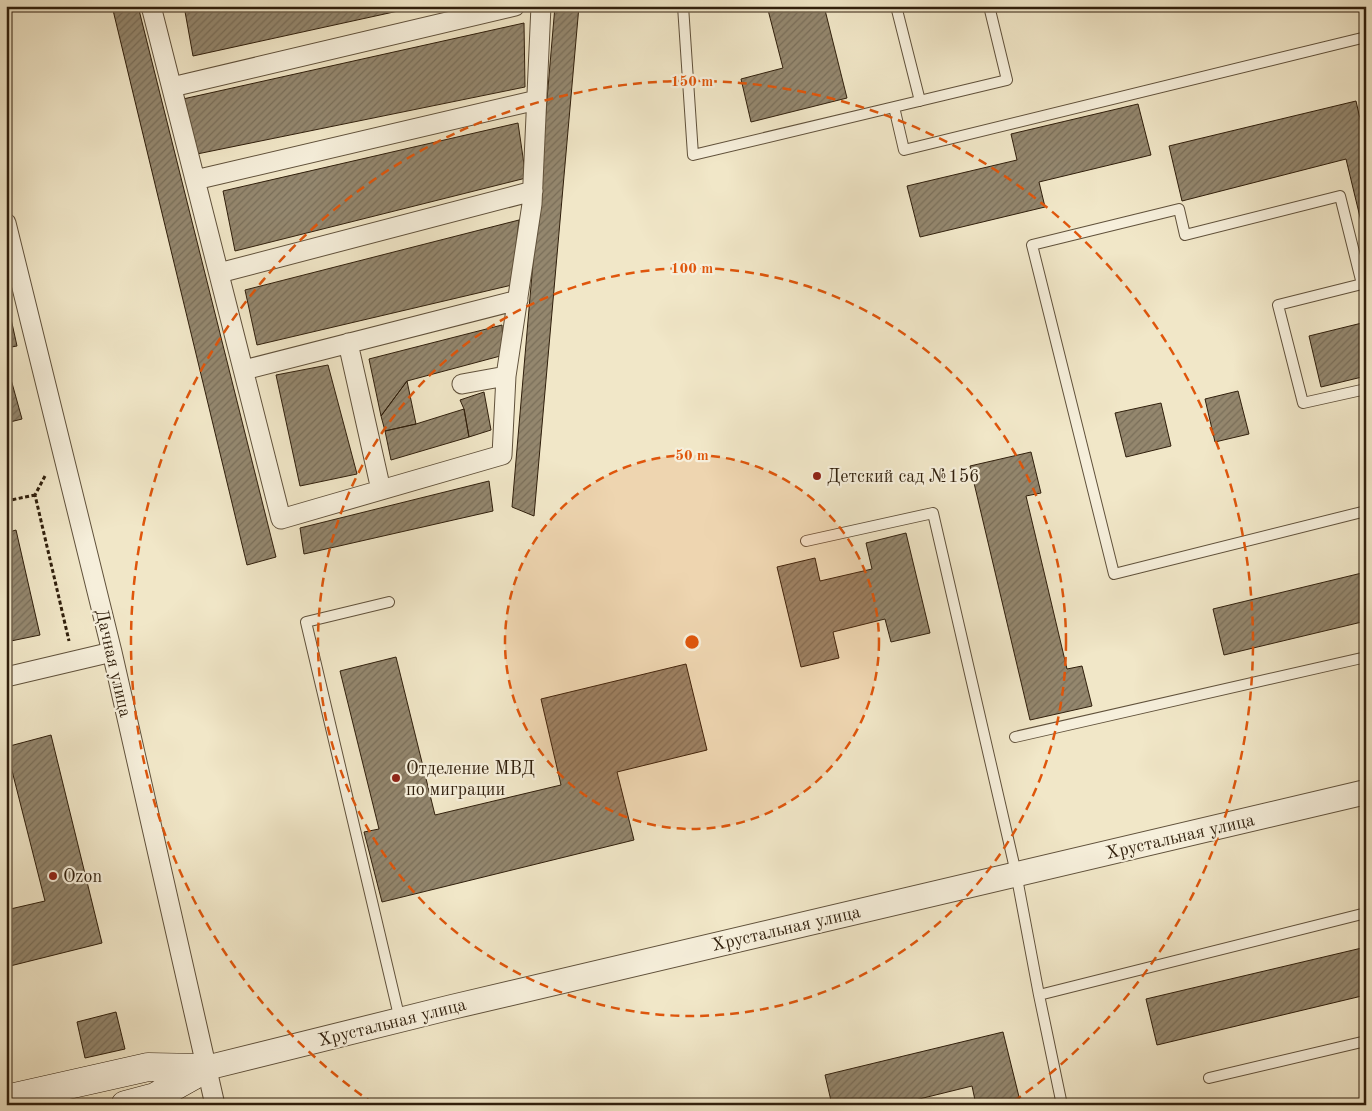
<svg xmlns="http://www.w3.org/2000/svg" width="1372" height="1111" font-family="'Old Standard TT',serif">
<defs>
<pattern id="building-hatch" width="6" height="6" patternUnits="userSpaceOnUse" patternTransform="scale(1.25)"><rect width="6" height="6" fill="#94876e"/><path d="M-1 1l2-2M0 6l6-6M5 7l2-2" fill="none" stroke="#796e59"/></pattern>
</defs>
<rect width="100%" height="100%" fill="#f1e7c8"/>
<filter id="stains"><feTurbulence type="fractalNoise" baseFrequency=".004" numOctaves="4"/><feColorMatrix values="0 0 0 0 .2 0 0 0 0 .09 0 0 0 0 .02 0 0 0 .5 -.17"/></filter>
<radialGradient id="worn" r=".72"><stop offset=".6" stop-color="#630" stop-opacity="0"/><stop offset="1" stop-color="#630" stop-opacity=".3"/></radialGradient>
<path fill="url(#building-hatch)" stroke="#301f0c" d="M112,6H138L276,557L247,565Z
M184,6H421L193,56Z
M555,6H579L534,516L512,507Z
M767,6H824L847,98L751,122L741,79L783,68Z
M524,23L525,87L197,154L183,99Z
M1356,101L1363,132L1366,131V242L1346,159L1182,201L1169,146Z
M1138,104L1151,155L1039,182L1045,207L920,237L907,186L1017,160L1011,134Z
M518,123L526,178L235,251L223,191Z
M519,220L512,285L257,345L245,290Z
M6,296L17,346L6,348Z
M1366,322V376L1321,387L1309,336Z
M502,325L504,355L407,381L381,416L369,359Z
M7,365L22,419L6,423V366Z
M328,365L357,474L300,486L276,375Z
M407,381L416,424L385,431L381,416Z
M1238,391L1249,434L1215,442L1205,399Z
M484,392L491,430L469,437L464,409L460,400Z
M1161,403L1171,446L1126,457L1115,413Z
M464,409L469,437L391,460L385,431L416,424Z
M1031,452L1041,493L1026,496L1067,669L1082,666L1092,706L1030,720L970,466Z
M489,481L493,511L304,554L300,528Z
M16,530L40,635L6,642V533Z
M906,533L930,633L891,642L885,619L833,632L839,658L801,667L777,567L815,558L820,581L872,569L866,543Z
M1366,572V621L1224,655L1213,609Z
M396,657L435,815L561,785L541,699L686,664L707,750L617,772L634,840L382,902L364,832L379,829L340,671Z
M51,735L102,943L6,967V910L45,901L6,747Z
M1366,947V995L1157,1045L1146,999Z
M116,1012L125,1049L85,1058L77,1022Z
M1003,1032L1021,1105H976L972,1086L895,1105H832L825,1075Z"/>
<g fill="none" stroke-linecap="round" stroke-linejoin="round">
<g stroke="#60513b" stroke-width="12">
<path id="service" d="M683,6L693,155L894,107
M896,6L920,101
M989,6L1007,80L894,107L904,150L1366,37
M1366,389L1303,403L1278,305L1362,284L1340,196L1185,235L1179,209L1032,245L1114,574L1366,511
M806,541L933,513L1016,873L1039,995L1062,1105
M389,602L306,622L400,1020
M1015,737L1366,657
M1039,995L1366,913
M1209,1078L1366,1041"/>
</g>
<g stroke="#60513b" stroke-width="21">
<path id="minor" d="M151,6L281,519L502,455L506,376L462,384
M172,87L515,6
M195,180L537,100
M6,223L112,652L215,1105
M219,273L533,191
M348,343L381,490
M244,370L518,300
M506,376L532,204L541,6
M6,677L112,652"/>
</g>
<g stroke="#60513b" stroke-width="26">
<path id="tertiary" d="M206,1068L452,1007L1366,792"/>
</g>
<g stroke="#301f0c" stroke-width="29">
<path id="secondary" d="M6,1099L148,1067L206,1068
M125,1105L155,1097L205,1069"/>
</g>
<path stroke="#301f0c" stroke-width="3" stroke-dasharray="4 2.5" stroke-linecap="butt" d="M45,476L35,495L69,641
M6,501L35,495"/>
<use href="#service" stroke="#f6efdb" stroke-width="10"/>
<use href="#minor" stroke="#f6efdb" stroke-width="19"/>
<use href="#tertiary" stroke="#f6efdb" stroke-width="24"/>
<use href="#secondary" stroke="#f6efdb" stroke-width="28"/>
</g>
<circle cx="692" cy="642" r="187" fill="#df560c" fill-opacity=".12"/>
<g fill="none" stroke="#df560c" stroke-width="2.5" stroke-dasharray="9 6">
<circle cx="692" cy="642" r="187"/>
<circle cx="692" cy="642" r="374"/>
<path d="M374 1104A561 561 0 1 1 1010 1104"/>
</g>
<g fill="#8f2418" stroke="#f6efdb" stroke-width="2">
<circle cx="817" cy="476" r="5"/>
<circle cx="396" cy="778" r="5"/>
<circle cx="53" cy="876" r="5"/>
</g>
<g text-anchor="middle" stroke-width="4.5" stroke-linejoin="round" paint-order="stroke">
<g font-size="18" fill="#301f0c" stroke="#f6efdb" text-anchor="start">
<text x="827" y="482">Детский сад №156</text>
<text x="406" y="774">Отделение МВД<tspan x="406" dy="21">по миграции</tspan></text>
<text x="63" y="882">Ozon</text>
</g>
<g font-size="18" fill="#301f0c" stroke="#f6efdb">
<text transform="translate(114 663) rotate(77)" y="6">Дачная улица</text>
<text transform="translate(1180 836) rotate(-13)" y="6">Хрустальная улица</text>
<text transform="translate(786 928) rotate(-13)" y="6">Хрустальная улица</text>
<text transform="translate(392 1022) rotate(-14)" y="6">Хрустальная улица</text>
</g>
</g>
<circle cx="692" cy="642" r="8" fill="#df560c" stroke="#f6efdb" stroke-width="2.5"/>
<g font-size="15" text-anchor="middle" font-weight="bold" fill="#df560c" stroke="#f6efdb" stroke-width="4.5" stroke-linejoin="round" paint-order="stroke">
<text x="692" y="86">150 m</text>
<text x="692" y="273">100 m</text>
<text x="692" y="460">50 m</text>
</g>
<rect width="1372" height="1111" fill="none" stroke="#f1e7c8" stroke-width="25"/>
<rect x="8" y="8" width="1357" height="1096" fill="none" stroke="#301f0c" stroke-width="2.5"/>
<rect x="12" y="12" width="1347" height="1086" fill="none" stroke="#301f0c"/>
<rect width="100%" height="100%" filter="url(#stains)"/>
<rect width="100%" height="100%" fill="url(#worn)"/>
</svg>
